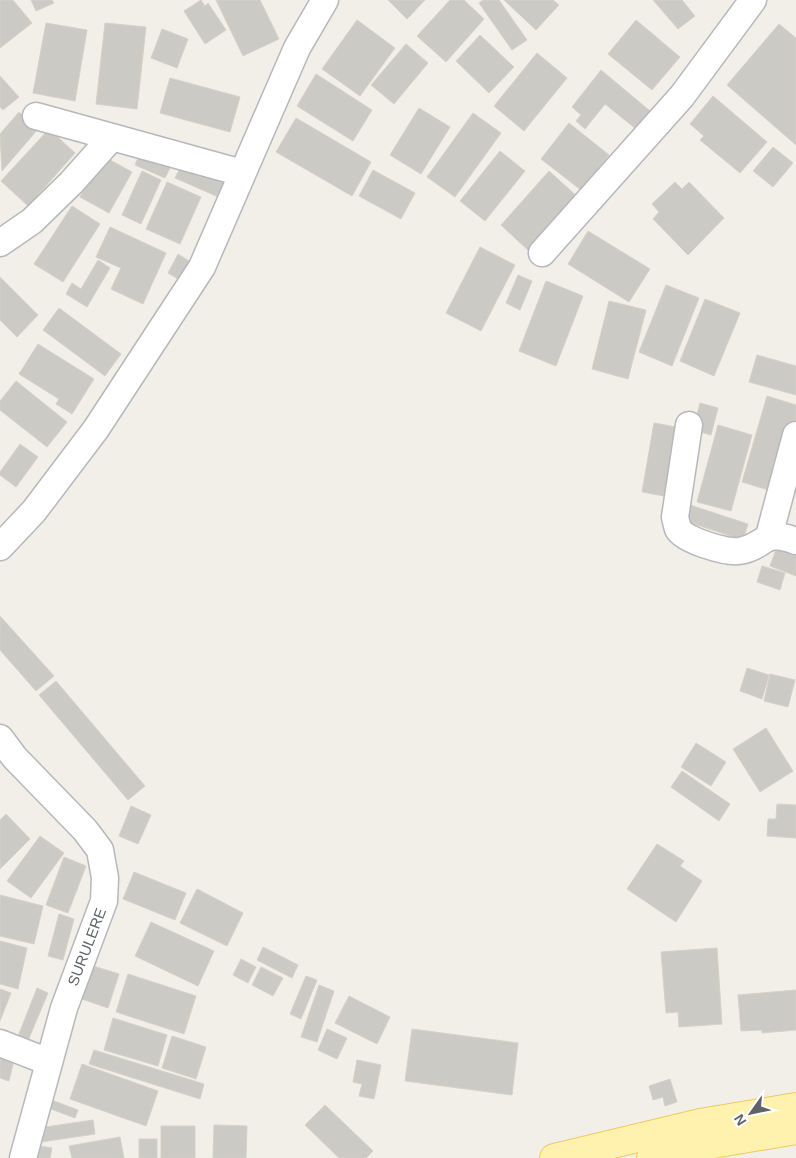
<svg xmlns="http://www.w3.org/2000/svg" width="796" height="1158" font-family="Helvetica,sans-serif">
<rect width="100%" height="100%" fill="#f1efe8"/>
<path fill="#cccac5" stroke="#d6d1c6" d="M0,0H13L32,23L0,48Z
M31,0H52L54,3L36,11Z
M201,0L205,6L208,3L226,30L205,44L184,11Z
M216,0H260L279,39L243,56Z
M388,0H425L407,19Z
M450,0H464L484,19L446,62L417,36Z
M483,0H499L527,40L512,50L479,3Z
M504,0H553L559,5L536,30Z
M653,0H682L695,16L678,29Z
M357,20L395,48L360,96L322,69Z
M636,20L680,57L652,90L608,54Z
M46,23L87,30L75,101L33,93Z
M105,23L146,27L137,109L96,104Z
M779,24L796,38V145L727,85Z
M162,29L188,39L177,68L151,58Z
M480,35L514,67L489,93L456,61Z
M406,44L428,63L394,104L371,85Z
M537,53L567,78L524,131L494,106Z
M601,70L650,111L636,129L605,104L585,129L576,121L581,115L572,107Z
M316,74L372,110L353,141L297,106Z
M0,76L19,97L3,110L0,107Z
M170,78L240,97L230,132L160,113Z
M713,96L767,142L740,173L700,140L704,136L690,124Z
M419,108L450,127L421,174L390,155Z
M19,112L38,129L2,171L0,134Z
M473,113L501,133L455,197L427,177Z
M296,118L371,162L352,196L276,152Z
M569,123L609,155L581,190L541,159Z
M49,129L75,153L28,206L1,181Z
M773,147L793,163L773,187L753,171Z
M500,151L525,171L485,221L460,201Z
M140,153L171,166L165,178L135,165Z
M103,156L132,172L109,213L80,197Z
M182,164L229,185L223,199L175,178Z
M373,170L415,193L401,219L359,196Z
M142,171L161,180L141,224L122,215Z
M549,171L580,199L531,253L501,225Z
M167,182L201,197L180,244L146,229Z
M675,182L682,189L689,182L724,218L688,255L653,219L659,212L652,204Z
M72,206L100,224L63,282L34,264Z
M110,227L166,253L143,304L111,289L121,268L96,257Z
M588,231L650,269L629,302L568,264Z
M480,247L515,265L481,331L446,313Z
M178,254L189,261L178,279L168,273Z
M98,260L110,268L87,307L66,294L72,283L81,289Z
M518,275L532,281L520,310L506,303Z
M0,277L38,315L17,337L0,320Z
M546,281L583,296L556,366L519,351Z
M666,285L699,298L672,366L639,352Z
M705,299L740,313L714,376L680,361Z
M609,301L646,310L628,379L592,369Z
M59,308L121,354L105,376L43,330Z
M38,344L94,379L72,414L56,404L59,399L19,374Z
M757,355L796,366V395L749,382Z
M16,381L67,422L47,447L0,410V401Z
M767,396L796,405V427L778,493L742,482Z
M700,403L718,408L711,435L693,430Z
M654,423L687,429L675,498L642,492Z
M718,425L752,435L731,511L697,502Z
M20,444L38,457L16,487L0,475V472Z
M687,504L748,524L743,540L682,520Z
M780,539L796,546V576L770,566Z
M762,566L785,573L780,590L757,582Z
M0,616L54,676L36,691L0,650Z
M747,668L769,675L762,699L740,691Z
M770,674L795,680L788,707L764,701Z
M56,681L145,786L128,800L39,695Z
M766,728L793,771L760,792L733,749Z
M696,743L726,762L711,786L681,767Z
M682,771L730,804L719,821L671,787Z
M777,804L796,805V838L767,836L768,819H776Z
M131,806L151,815L138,844L119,836Z
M6,814L30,839L0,869V820Z
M40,836L64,853L31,898L7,881Z
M657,844L684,861L680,866L702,881L676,922L627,889Z
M64,857L86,866L68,913L46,905Z
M134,872L186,893L175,920L123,899Z
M197,889L243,913L227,946L180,923Z
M0,895L43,906L34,944L0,936Z
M59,914L74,919L63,960L48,956Z
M151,922L214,951L198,986L135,956Z
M0,941L27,948L18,989L0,984Z
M263,947L298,965L292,978L257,960Z
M717,948L722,1024L679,1027L678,1012L666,1013L661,952Z
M241,959L256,967L248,983L233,975Z
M90,965L119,974L108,1008L79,998Z
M261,967L283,978L273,996L252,985Z
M128,974L196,996L184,1034L116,1012Z
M306,976L317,980L301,1019L290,1014Z
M319,985L334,991L317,1042L301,1037Z
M37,988L48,993L27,1043L17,1039Z
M0,989L11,993L0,1021Z
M796,990V1030L762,1033V1030L741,1031L738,995Z
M349,996L390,1017L377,1044L335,1023Z
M113,1018L167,1035L158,1066L104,1050Z
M327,1029L347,1038L337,1059L318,1050Z
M412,1029L518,1043L512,1095L405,1081Z
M172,1036L206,1047L196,1079L162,1068Z
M94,1050L204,1084L200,1099L89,1064Z
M0,1052L15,1056L9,1081L0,1078Z
M357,1060L381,1065L374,1099L359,1096L362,1084L353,1082Z
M82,1064L158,1091L146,1126L70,1099Z
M670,1079L677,1102L665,1106L663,1097L653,1100L649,1086Z
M46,1098L78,1110L75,1118L43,1106Z
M325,1105L373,1151L366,1158H339L305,1125Z
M93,1120L95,1134L41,1142L39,1128Z
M214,1125L247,1126L246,1158H213Z
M161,1126H195V1158H161Z
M120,1137L124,1158H72L69,1146Z
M139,1139H157V1158H139Z
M39,1146L52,1148L50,1158H37Z"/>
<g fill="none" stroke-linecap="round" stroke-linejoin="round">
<g stroke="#b5b8bc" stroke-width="29">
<path id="minor" d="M36,116L242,173
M0,243L32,221L71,183L112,137
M542,253L682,96L753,0
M689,425L675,517C676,521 677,526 678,529C684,540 726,553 739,551C766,547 762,528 796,541
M769,536L796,435
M0,547L34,511L96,429L202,267L297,48L325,0
M0,738L15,758L85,830L100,850L105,878L104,901L64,1008L23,1158
M0,1043L49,1062"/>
</g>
<g stroke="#f2c960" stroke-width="30">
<path id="major" d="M554,1158L700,1123L796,1107
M651,1158L695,1147L796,1130"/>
</g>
<use href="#minor" stroke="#fff" stroke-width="26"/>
<use href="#major" stroke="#fff2af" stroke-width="28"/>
</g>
<g text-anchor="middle" stroke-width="4" stroke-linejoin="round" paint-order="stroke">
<g font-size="15" fill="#5f6368" stroke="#fff">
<text transform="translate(87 947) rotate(-69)" y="5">SURULERE</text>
</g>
</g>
<g transform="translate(751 1113) rotate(237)" stroke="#ffffff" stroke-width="4" paint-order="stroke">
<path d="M0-4L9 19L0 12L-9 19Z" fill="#5f6368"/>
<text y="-8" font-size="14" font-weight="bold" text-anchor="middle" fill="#5f6368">N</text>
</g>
</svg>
